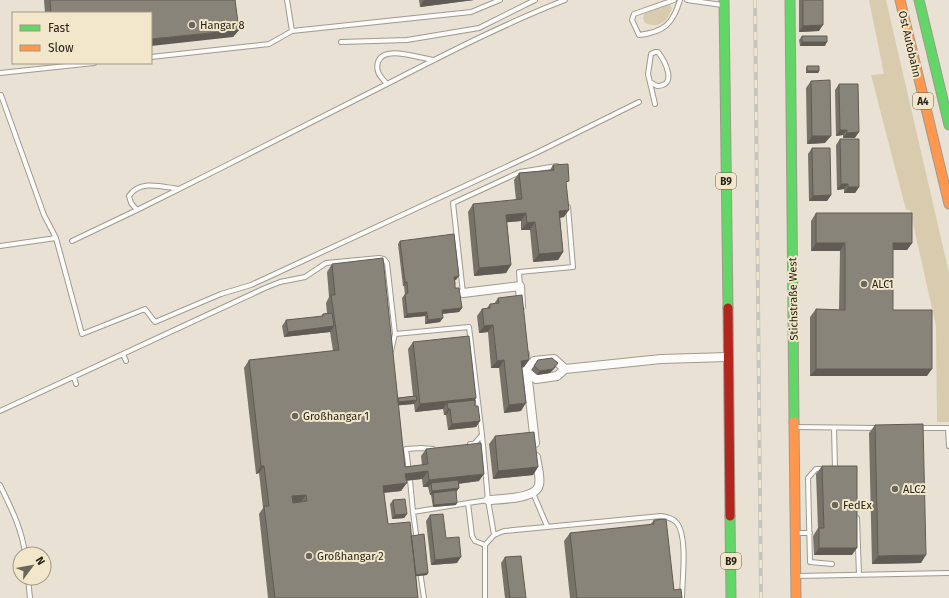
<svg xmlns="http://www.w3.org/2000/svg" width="949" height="598" font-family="'Fira Sans',sans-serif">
<rect width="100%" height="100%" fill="#e9e2d4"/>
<path fill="#d8cbae" d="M869,0H886L949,273V422H937L936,326L910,210H906L871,75L884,74Z
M666,5H670L672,8C668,21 660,29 645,23L643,18L645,13Z"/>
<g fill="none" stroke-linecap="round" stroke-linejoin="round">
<g stroke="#9f9a8f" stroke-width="6">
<path id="lane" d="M287,0L292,31L471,12L500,0
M674,0L634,14L632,20L639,35C664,32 673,24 680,0
M687,0L722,5
M341,42L407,40L479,28L535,0
M151,57L269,44L292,31
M0,73L94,63
M650,82L657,86C678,86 665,61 658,52H655L651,54L648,74L655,104
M387,84C381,77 375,72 378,62C384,44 420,59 434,60
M1,95L44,215L56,238L82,334L145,309L155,322L221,294L251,285L538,152L639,102
M179,189C163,187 140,179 129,196L131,203L137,210C218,170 298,129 379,88C440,57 501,25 565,0
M72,241L137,210
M0,246L56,238
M520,286L519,272L573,267L568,207
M463,293L453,203L520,172L557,166
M395,334L469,327L482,435L474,444H470
M123,354L126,361
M74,377L76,384
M0,411L265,288L280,282L305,277L326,263L379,258L384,259L387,263L395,334L391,351
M795,427L878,428
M919,428H948L949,446
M482,435L488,500
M824,469H816L808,478L810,562L832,564
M833,469H835L834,428
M409,471L406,449L421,448L433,449
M410,480L413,512
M0,485C11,508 22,529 25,554
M533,493L547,526
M857,518L859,575
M796,533H810
M417,541L413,512L468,503
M485,545L475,541L472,536L468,503L488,500L494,535
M420,571L424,598
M797,576L949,573
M28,578L30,598
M485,598V545L494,535L504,531L661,516C667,517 673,518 677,523C688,537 682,581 682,598"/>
</g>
<g stroke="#9f9a8f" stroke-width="10">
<path id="street" d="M463,293L520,286L521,306
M525,354L535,443
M565,369L554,359L534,361L527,371L536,379L557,376L565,369L661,359L728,357
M488,500C501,499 536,499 539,485C541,477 537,465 536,457"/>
</g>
<g stroke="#9f9a8f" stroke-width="11">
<path id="fast" d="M724,0L728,308
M790,0L794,422
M919,0L949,125
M730,516L731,598"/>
</g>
<g stroke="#9f9a8f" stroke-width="11">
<path id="slow" d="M900,0L949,204
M794,422L796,598"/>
</g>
<g stroke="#9f9a8f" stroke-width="11">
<path id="jam" d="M728,308L730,516"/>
</g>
<use href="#lane" stroke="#fcfbf9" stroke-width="4"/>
<use href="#street" stroke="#fcfbf9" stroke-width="8"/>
<use href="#fast" stroke="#63d668" stroke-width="9"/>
<use href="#slow" stroke="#ff974d" stroke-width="9"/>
<use href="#jam" stroke="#b3261e" stroke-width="9"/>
<g stroke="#c5c4c0" stroke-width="4">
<path id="rail" d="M755,0L761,598"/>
</g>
<use href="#rail" stroke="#f2e6cb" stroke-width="2.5" stroke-dasharray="8" stroke-linecap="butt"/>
</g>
<path fill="#767268" d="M44,0H235L239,30L233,37L151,13H45Z
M419,0H474L420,7Z
M799,0H823L819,31L799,32Z
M802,36L825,46H800L799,40Z
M807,66L819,71L818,73H806V68Z
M811,81L825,143L807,144L806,88Z
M839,84L855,138H843V135L836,136L835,90Z
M840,139L859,187L855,193H844V189L837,190L836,145Z
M812,148L831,195L827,201H809L808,154Z
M553,165L566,186L564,217L560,218L563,252L558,260L533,262L530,230H521V221L507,222L511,265L506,273L474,276L468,212L473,204L516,200L514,180L519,173L550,170Z
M816,213L912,243L907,250H893V310L927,376H810V317L816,309L839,310L840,251H811V221Z
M400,241L456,280H455V288L462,308L459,312L442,314L440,322L425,324V316L404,318L402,298L405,294L404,286H403L398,244Z
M332,264L398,398L413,396L408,349L413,342L475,400V406L480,421L476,427L448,430L446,415H444L443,409L415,412L414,404L398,405L405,467L422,465L421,456L426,449L479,481L458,484L459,488L456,492V505L433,507L431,495H430L428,487H423L422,479L406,481L401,491L384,493L388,524L411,536L427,575L416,576L418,598H268L259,514L263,508L259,473L256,474L244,368L249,360L333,351L330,332L284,337L282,326L286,320L320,317L323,314L327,313L326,303L329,297L327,272Z
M498,298L529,360L524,367L522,368L521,411L504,413L499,368H491L488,332L479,333L477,316L482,309L487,308L490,304H494Z
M538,360L556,367L550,373L537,375L531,370Z
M875,425L921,563L872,564L869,433Z
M495,436L538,467L533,475L493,479L489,444Z
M822,466L852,555H814L813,536L818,528L816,474Z
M393,500L407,514L404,518L392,519L390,504Z
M430,515L446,538L457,563L431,565L426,521Z
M654,520L674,590L682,598H570L564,541L570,533L650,525Z
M505,557L526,598H505L501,563Z"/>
<path fill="#605c55" d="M424,0H474L420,7Z
M823,25L819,31L799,32L803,26Z
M239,30L233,37L151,46V39Z
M802,42H827L825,46H800Z
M807,71H819L818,73H806Z
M840,130H847L843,135L836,136Z
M859,132L855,138H843L847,133Z
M812,136H831L825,143L807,144Z
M841,184H848L844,189L837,190Z
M848,187H859L855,193H844Z
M831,195L827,201H809L813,196Z
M569,210L564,217L554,218L559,211Z
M526,213L521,221L501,223L506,215Z
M535,222L530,230H521L527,223Z
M816,243H845L840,251H811Z
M893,243H912L907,250H888Z
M563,252L558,260L533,262L539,254Z
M511,265L506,273L474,276L479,268Z
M459,276L456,280L451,281L454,277Z
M405,282H407L404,286H403Z
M462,308L459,312L439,314L442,310Z
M427,312L425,316L404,318L407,314Z
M443,318L440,322L425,324L428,320Z
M493,325L488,332L479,333L484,326Z
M334,326L330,332L284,337L288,332Z
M504,360L499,368H491L497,361Z
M529,360L524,367L516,368L521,361Z
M558,363L550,373L537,375L540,371Z
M816,369H932L927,376H810Z
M476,398L471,406L447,403L443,409L415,412L420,404Z
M417,400L414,404L392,406L394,402Z
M526,403L521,411L504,413L509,405Z
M448,409H450L446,415H444Z
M480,421L476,427L448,430L452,424Z
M261,466H264L259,473L256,474Z
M538,467L533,475L493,479L498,471Z
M428,471L422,479L400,481L405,474Z
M484,474L479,481L432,487L431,483L428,487H423L429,480Z
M407,483L401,491L378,493L383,486Z
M459,488L456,492L433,495V493L431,495H430L432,491Z
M306,495L301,502L287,504L292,496Z
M457,503L456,505L433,507L434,505Z
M407,514L404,518L392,519L395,515Z
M819,548H857L852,555H814Z
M926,555L921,563L872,564L878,556Z
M461,557L457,563L431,565L435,560Z
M428,573L427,575L410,577L411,575Z"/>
<path fill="#898479" stroke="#605c55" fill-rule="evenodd" d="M50,0H235L239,30L151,39V13H51Z
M803,0H823V25L803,26Z
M802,36H827V42H802Z
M807,66H819V71H807Z
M830,80L831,136H812L811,81Z
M839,84H858L859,132L847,133V130H840Z
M840,139H859V187H848V184H841Z
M812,148H830L831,195L813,196Z
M568,164L569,181L566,182L569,210L559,211L563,252L539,254L535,222L527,223L526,213L506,215L511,265L479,268L473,204L522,199L519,173L554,170L553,165Z
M816,213H912V243H893V310H932V369H816V309L845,310V243H816Z
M454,234L459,276L454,277L455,283V288H459L462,308L442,310L443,318L428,320L427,312L407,314L405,294L408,293L407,282H405L400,241Z
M383,258L405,467L428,464L426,449L481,443L484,474L429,480L428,471L405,474L407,483L383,486L388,524L410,522L418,598H275L264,506H269L264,466H261L249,360L339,350L331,295H335L332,264ZM306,495L307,501L293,503L292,496Z
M522,295L529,360L521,361L526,403L509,405L504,360L497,361L493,325L484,326L482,309L490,308V304L499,303L498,298Z
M332,313L334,326L288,332L286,320L323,316V314Z
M469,336L476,398L420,404L413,342Z
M552,358L558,363L553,369L540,371L534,366L538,360Z
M416,396L417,400L398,402V398Z
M475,400V406H478L480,421L452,424L450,409H448L447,403Z
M923,424L926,555L878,556L875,425Z
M534,432L538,467L498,471L495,436Z
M822,466H857V548H819V528H824Z
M458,480L459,488L432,491L431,483Z
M456,490L457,503L434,505L433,493Z
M405,499L407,514L395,515L393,500Z
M443,514L446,538L459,537L461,557L435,560L430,515Z
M666,519L674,590L681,589L682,598H577L570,533L654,524V520Z
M424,534L428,573L416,575L411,536Z
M521,556L526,598H510L505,557Z"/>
<g fill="#6b665a" stroke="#f2e6cb" stroke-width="1.5">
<circle cx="192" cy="25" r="4"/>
<circle cx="864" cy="284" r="4"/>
<circle cx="295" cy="416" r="4"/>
<circle cx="895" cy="489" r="4"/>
<circle cx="835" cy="505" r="4"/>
<circle cx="309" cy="556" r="4"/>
</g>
<g text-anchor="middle" stroke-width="4" stroke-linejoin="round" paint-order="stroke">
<g fill="#f2e6cb" stroke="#645e4e" stroke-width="1">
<rect x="913" y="93" width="20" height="16" rx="3"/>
<rect x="716" y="173" width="20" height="16" rx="3"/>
<rect x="721" y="553" width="20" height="16" rx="3"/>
</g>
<g font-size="10" font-weight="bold" fill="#272319">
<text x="923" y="105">A4</text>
<text x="726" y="185">B9</text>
<text x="731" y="565">B9</text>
</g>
<g font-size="11" fill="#272319" stroke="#f2e6cb" text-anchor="start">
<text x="200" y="29">Hangar 8</text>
<text x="872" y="288">ALC1</text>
<text x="303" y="420">Großhangar 1</text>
<text x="903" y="493">ALC2</text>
<text x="843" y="509">FedEx</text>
<text x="317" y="560">Großhangar 2</text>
</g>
<g font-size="11" fill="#272319" stroke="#f2e6cb">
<text transform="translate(910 44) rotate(77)" y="4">Ost Autobahn</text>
<text transform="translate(793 299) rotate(-91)" y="4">Stichstraße West</text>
</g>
</g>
<rect x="12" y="12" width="140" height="52" fill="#f2e6cb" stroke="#a19884"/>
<rect x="20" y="25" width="20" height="6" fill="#63d668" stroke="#a19884"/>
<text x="48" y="32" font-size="12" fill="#272319">Fast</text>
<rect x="20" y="45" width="20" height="6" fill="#ff974d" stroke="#a19884"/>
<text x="48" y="52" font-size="12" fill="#272319">Slow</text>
<g transform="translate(32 566) rotate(58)"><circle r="19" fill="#f2e6cb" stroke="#a19884"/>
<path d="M0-3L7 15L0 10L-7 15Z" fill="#6b665a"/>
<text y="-6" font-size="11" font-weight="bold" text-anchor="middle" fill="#272319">N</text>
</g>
</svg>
